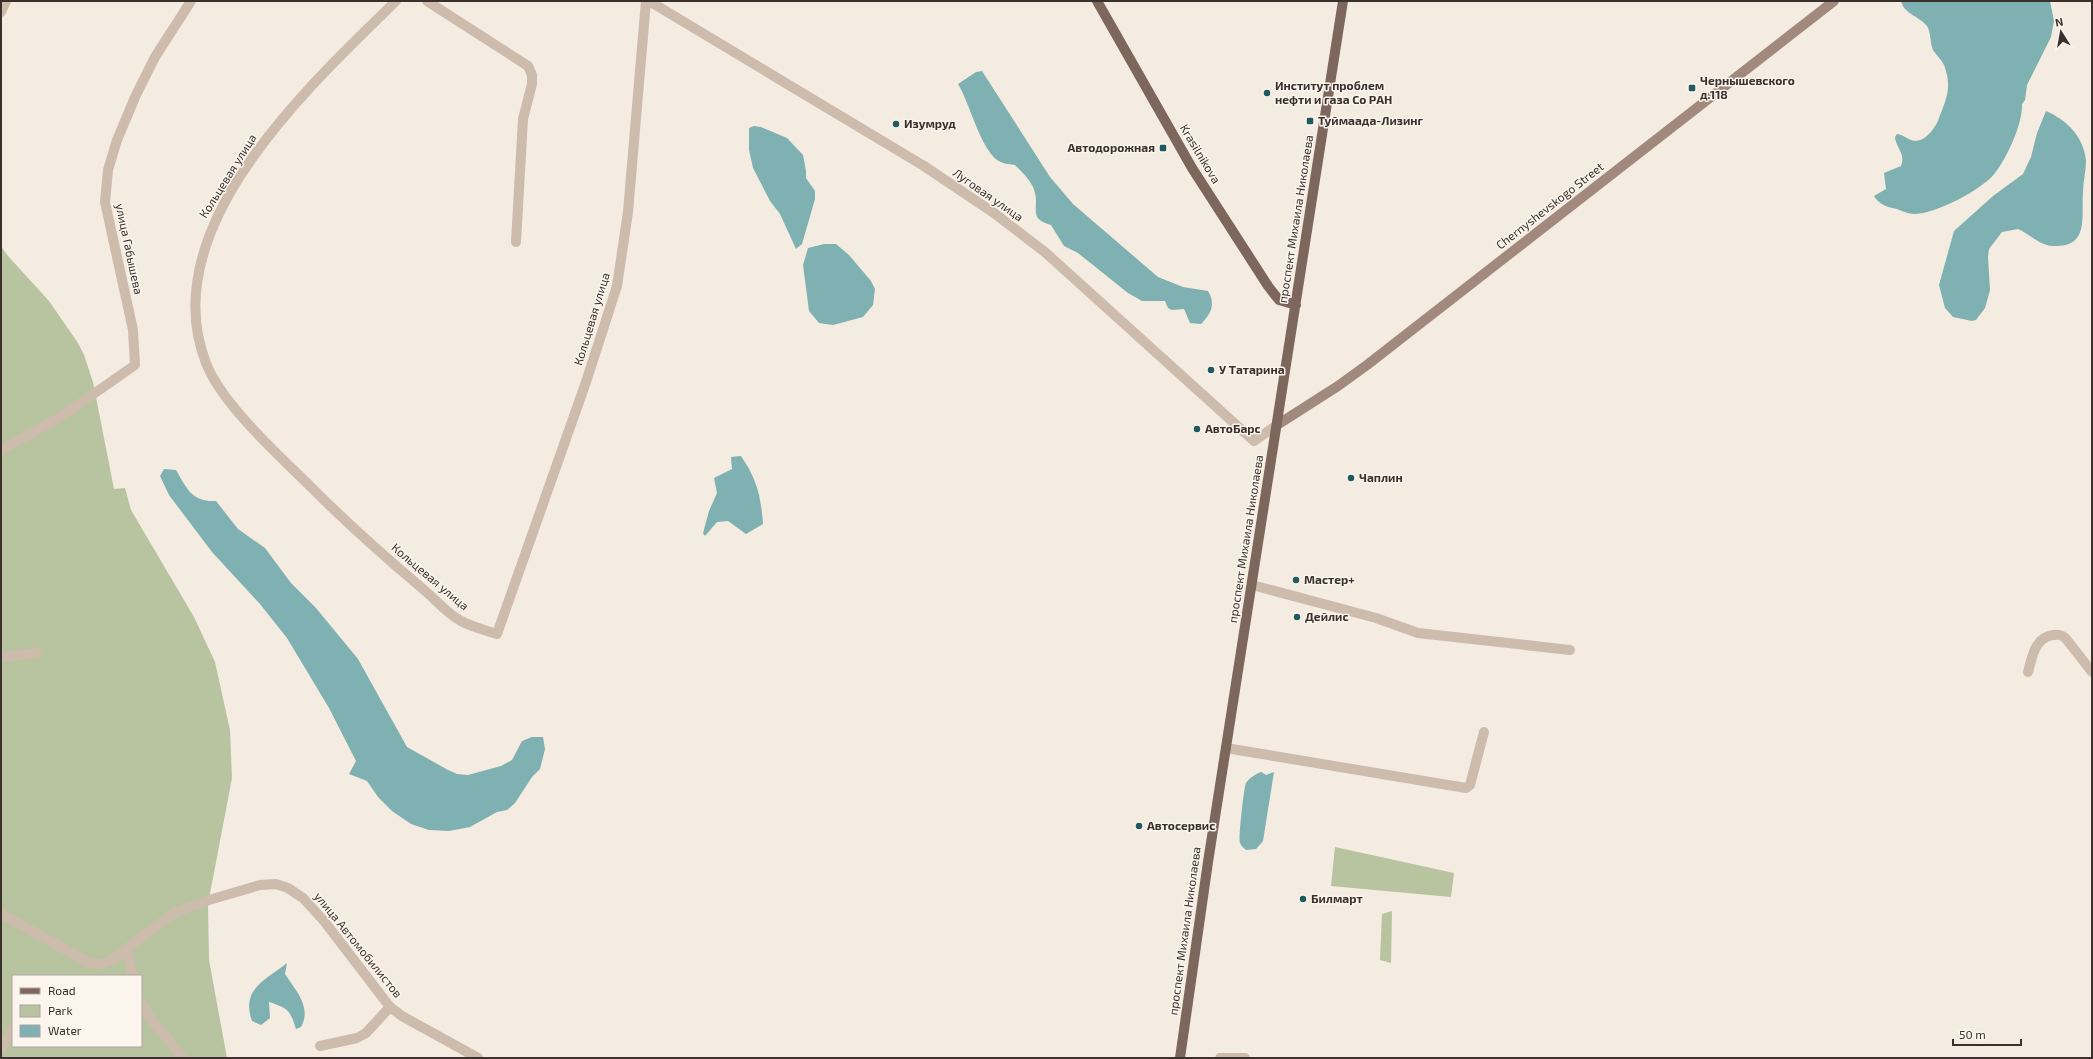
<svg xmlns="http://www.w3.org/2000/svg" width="2093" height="1059" font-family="'Exo 2',sans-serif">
<rect width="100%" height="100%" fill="#f4ebe1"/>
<path fill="#b8c4a0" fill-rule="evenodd" d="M1,246L8,256L49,301L78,343L84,355L93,382L114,489L125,488L131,510L194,617L215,662L230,730L232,778L208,904L209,960L227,1058H1ZM13,976H141V1046H13Z
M1335,847L1454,873L1451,897L1331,886Z
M1392,911L1391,963L1380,960L1382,914Z"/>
<path fill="#7fb0b2" d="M1901,1H2050L2054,21L2051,37L2027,85L2025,100L2022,104C2023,123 2007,158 1995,173C1982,190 1935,214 1914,214C1909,214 1902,211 1897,209C1888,207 1879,205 1874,196L1886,189L1884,173L1901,166C1906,154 1896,148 1895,137L1897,134C1903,135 1906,138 1911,140C1924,145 1936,127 1939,118C1947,98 1952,86 1944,65C1941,59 1936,55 1933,50C1930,43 1931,32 1927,26C1919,16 1904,14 1901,1Z
M982,71L1050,177L1073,204L1158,277L1183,287L1208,291C1216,304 1211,314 1201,324L1190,323L1184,309L1172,310L1168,308L1165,301H1142L1128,293L1078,253L1064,246L1051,225C1028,219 1039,208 1035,193C1033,182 1022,172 1015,165C1008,164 1003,164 997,160C980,147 970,104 958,84L976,72Z
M2046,111C2067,120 2084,137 2086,161C2086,171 2083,182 2083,192C2081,216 2090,248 2053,246C2040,246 2030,234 2018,229L2002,232L1989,249L1988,257L1990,290L1985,308L1976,320L1972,321L1953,317L1945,308L1939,285L1954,231L1993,196L2023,174L2031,157L2037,133Z
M754,126L761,127L787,138L803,155L806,171V178L815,191V199L802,244L796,249L780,214L770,201L753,168L749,150V128Z
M824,244H836L849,255L871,281L875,289L873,305L863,317L833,325L819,323L809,311L803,265L808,248Z
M741,456C757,479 761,497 763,524L746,534L728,521L717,522L705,536L703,533L709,511L717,493L714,478L732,469L731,457Z
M164,469L176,470C187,489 192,502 216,501L238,529L265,548L291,583L316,608L358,659L407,747L448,770L457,774L468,775L501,766L512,760L522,741L532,737H543L545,749L540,769L532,777L515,803L507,810L497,812L470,827L449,831L429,830L411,824L392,811L378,797L367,781L349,774L356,761L329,708L287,638L260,604L212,552L169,495L160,476Z
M1261,772L1266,775L1274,772L1263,841L1256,849L1246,850C1244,848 1241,846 1240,843C1238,840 1244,787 1246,783C1249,778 1256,774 1261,772Z
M287,963L285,974C296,991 312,1007 301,1027L296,1029C290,1010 288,1008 269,1002L270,1018L261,1025L252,1021C241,989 264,981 287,963Z"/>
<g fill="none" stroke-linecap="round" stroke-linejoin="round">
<path stroke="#cdbbac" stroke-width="10" d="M396,1C310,85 153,228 206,363C222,405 281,457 314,490C349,525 385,557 423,589C435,599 448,614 461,621C472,627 485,630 497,634L586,382L617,286L628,212L646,1
M427,1L528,66L532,75V84L523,119L516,242
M649,1L924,166L994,213L1046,253L1254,441L1277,425
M1,12L6,1
M1,450L62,416L135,365L133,330L105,202L108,170L117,140L136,95L155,57L191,1
M1252,585L1376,618L1418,633L1570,650
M1,657L37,653
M2028,672C2032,657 2035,637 2053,635C2059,634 2063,635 2067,640L2092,672
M1226,748L1466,788L1470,785L1484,732
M1,914L90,963L102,964L114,959L145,934L176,912L209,900L260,885L276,884L288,888L303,898L324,921L390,1007L402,1016L478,1058
M127,950L133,976
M141,1002C150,1023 170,1038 182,1058
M320,1046L357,1038L366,1033L390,1007
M1,1048L13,1029
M1220,1058H1245"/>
<path stroke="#a18a7d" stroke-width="10" d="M1277,425L1338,386L1367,365L1834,1"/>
<path stroke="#7d675c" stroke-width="10" d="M1097,1L1192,168L1268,286L1279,300L1296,305
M1180,1058L1208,862L1343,1"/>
</g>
<g fill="#1f5a5e" stroke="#fbf5ee" stroke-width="1.5">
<rect x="1688" y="84" width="8" height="8" rx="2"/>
<circle cx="1267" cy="93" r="4"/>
<rect x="1306" y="117" width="8" height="8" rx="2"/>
<circle cx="896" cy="124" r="4"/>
<rect x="1159" y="144" width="8" height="8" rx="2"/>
<circle cx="1211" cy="370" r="4"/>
<circle cx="1197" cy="429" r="4"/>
<circle cx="1351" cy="478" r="4"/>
<circle cx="1296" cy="580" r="4"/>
<circle cx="1297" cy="617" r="4"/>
<circle cx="1139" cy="826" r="4"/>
<circle cx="1303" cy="899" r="4"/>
</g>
<g text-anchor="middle" stroke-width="3" stroke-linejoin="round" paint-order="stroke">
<g font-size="12" font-weight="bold" fill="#3b302b" stroke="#fbf5ee" text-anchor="start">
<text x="1700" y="85">Чернышевского<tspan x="1700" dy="14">д.118</tspan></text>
<text x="1275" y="90">Институт проблем<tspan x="1275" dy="14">нефти и газа Со РАН</tspan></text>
<text x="1318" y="125">Туймаада-Лизинг</text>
<text x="904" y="128">Изумруд</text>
<text x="1155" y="152" text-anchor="end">Автодорожная</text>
<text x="1219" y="374">У Татарина</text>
<text x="1205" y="433">АвтоБарс</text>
<text x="1359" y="482">Чаплин</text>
<text x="1304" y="584">Мастер+</text>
<text x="1305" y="621">Дейлис</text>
<text x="1147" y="830">Автосервис</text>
<text x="1311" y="903">Билмарт</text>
</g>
<g font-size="12" fill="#3b302b" stroke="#fbf5ee">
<text transform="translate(1200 154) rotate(59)" y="4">Krasilnikova</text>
<text transform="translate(228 176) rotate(-58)" y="4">Кольцевая улица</text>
<text transform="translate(988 195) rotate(35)" y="4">Луговая улица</text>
<text transform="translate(1550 206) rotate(-38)" y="4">Chernyshevskogo Street</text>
<text transform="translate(1296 219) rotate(-81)" y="4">проспект Михаила Николаева</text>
<text transform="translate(129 249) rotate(78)" y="4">улица Габышева</text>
<text transform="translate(592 319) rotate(-73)" y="4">Кольцевая улица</text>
<text transform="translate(1246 539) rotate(-81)" y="4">проспект Михаила Николаева</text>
<text transform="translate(430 577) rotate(40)" y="4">Кольцевая улица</text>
<text transform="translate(1185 931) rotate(-82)" y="4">проспект Михаила Николаева</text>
<text transform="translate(358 945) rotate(51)" y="4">улица Автомобилистов</text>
</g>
</g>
<rect width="2093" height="1059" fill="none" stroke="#3b302b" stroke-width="4"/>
<rect x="12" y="975" width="130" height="72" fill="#fbf5ee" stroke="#aea6a0"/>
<rect x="20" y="988" width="20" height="6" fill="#7d675c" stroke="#aea6a0"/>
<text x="48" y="995" font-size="12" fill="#3b302b">Road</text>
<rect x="20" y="1005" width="20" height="12" fill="#b8c4a0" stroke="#aea6a0"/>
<text x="48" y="1015" font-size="12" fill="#3b302b">Park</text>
<rect x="20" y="1025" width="20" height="12" fill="#7fb0b2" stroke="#aea6a0"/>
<text x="48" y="1035" font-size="12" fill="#3b302b">Water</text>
<g transform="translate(2061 32) rotate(349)" stroke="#fbf5ee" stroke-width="3" paint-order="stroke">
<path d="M0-3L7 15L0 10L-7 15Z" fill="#3b302b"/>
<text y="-6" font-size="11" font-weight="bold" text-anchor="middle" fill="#3b302b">N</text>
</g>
<path d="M1953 1039v6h68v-6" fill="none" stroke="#3b302b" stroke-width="2"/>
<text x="1959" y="1039" font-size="12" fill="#3b302b" stroke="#fbf5ee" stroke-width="3" paint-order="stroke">50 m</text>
</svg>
